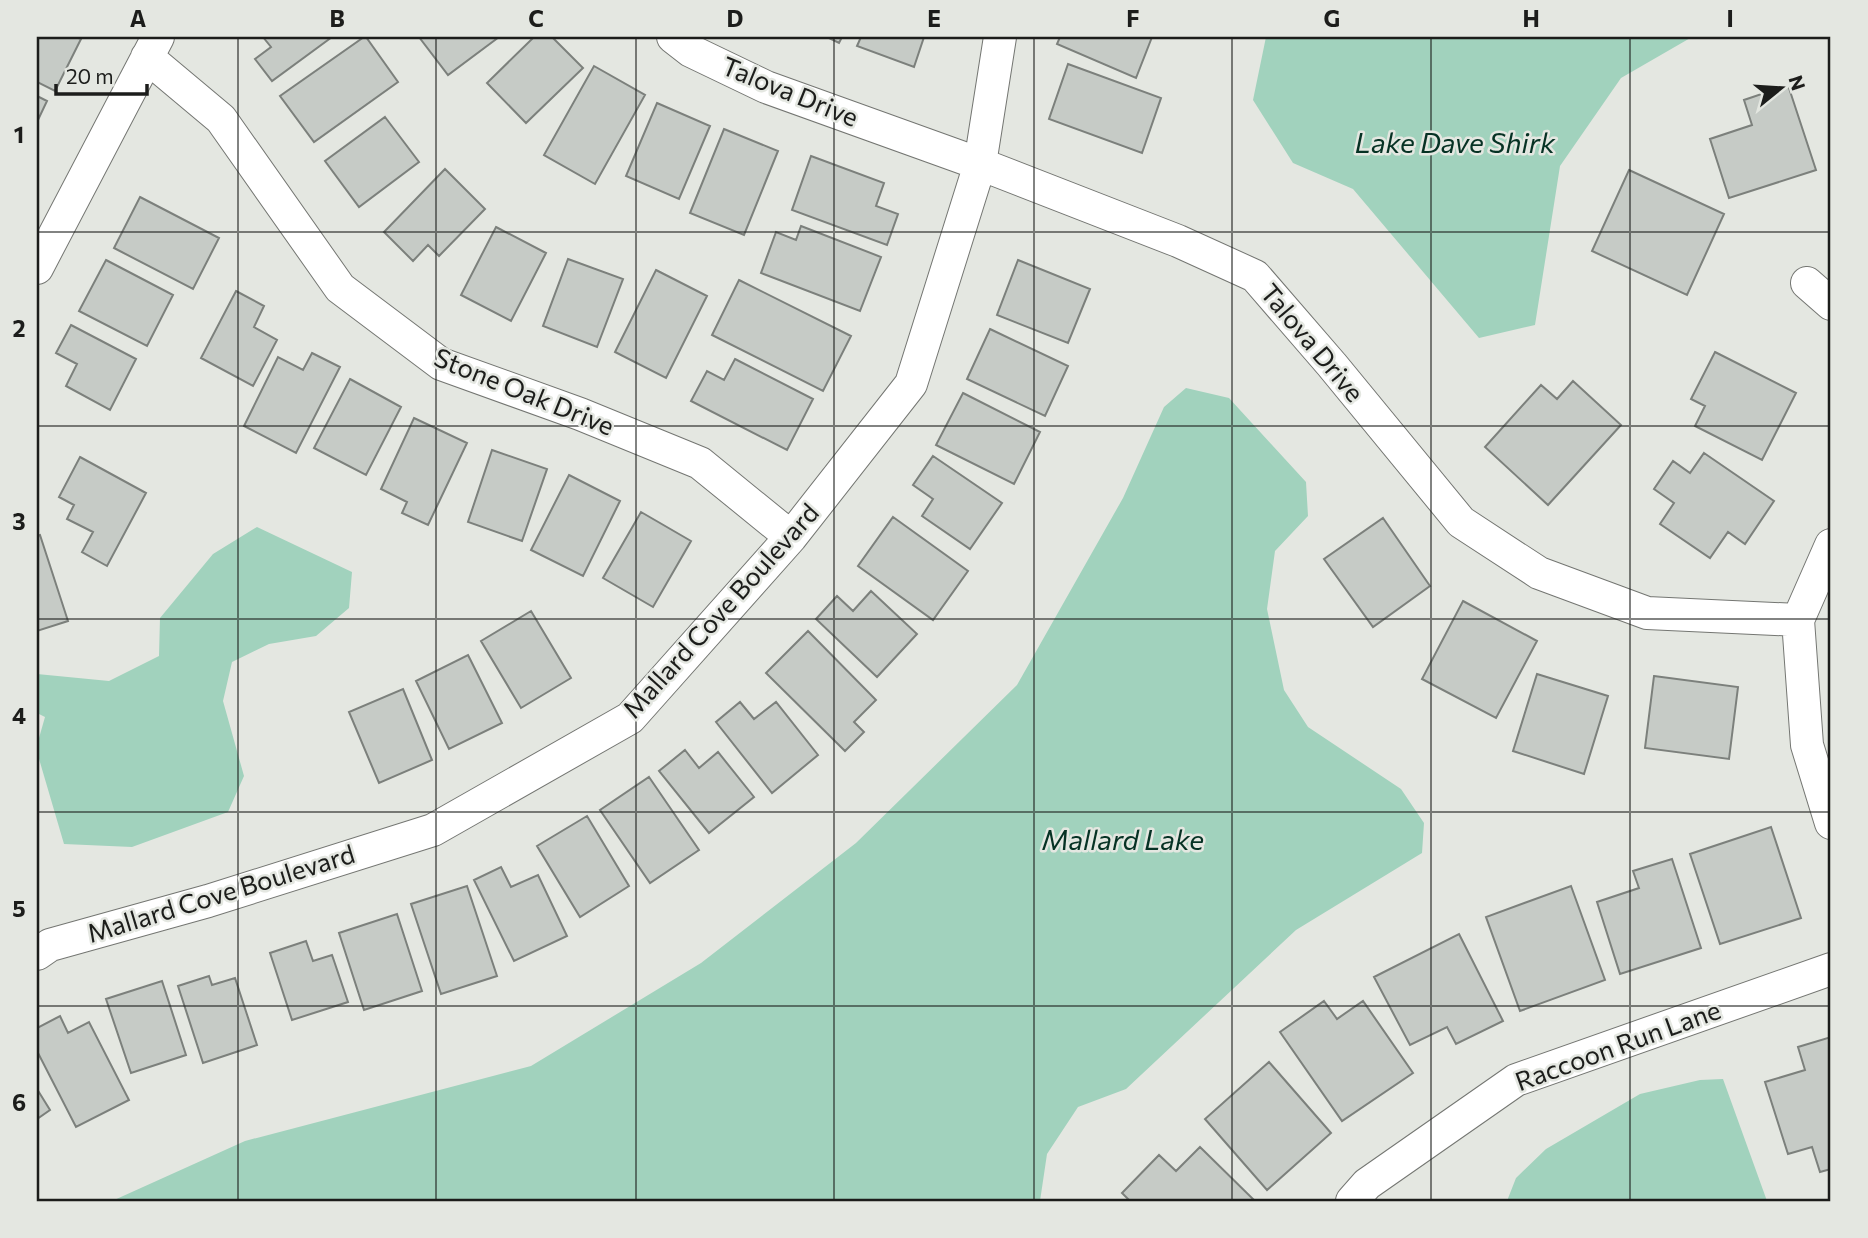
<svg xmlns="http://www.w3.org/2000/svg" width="1868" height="1238" font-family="Commissioner,sans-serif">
<rect width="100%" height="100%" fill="#e4e7e1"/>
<path fill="#a1d2bd" d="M1266,37H1692L1621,78L1560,166L1535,325L1479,338L1353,189L1293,163L1253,100Z
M1186,388L1229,398L1306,482L1308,516L1275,551L1267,609L1284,690L1308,727L1401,789L1424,823L1422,853L1296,930L1126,1089L1078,1107L1047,1154L1040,1201H112L245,1141L531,1066L701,963L856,843L1017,685L1123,498L1164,407Z
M257,527L352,572L349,608L316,636L269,644L232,662L223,701L244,776L228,812L132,847L64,844L37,752V745L45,717L37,713V674L109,681L159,656L160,618L213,554Z
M1723,1079L1767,1201H1507L1516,1178L1546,1149L1640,1094L1700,1080Z"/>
<path fill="#c6cbc6" stroke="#7c807c" stroke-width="2" d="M37,37H76L81,39L55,91L37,82Z
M263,37H332L272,81L255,59L271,47Z
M364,37H366L398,82L314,142L280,96Z
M419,37H499L448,75Z
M534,37H552L583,68L526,123L487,83Z
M827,37H842L839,43Z
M861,37H924L914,67L857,46Z
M1060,37H1152L1136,78L1057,44Z
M1068,64L1161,98L1142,153L1049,119Z
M594,66L645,95L595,184L544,155Z
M1788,85L1816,170L1729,198L1710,139L1752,125L1744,100Z
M37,96L47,101L37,122Z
M657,103L710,126L679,199L626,176Z
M385,117L419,162L359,207L325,161Z
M724,129L778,151L744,235L690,213Z
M811,156L884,183L876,206L898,214L887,245L792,210Z
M445,169L485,209L439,256L428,245L413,261L384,232Z
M1629,170L1724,214L1687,295L1592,251Z
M140,197L219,238L193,289L114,248Z
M801,226L881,257L860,311L761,273L776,232L796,240Z
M496,227L546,253L511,321L461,295Z
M568,259L623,279L597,347L543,326Z
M106,260L173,295L147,346L79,311Z
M1018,260L1090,289L1068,343L997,315Z
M656,270L707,296L666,378L615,352Z
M739,280L851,336L823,391L712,335Z
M236,291L264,306L254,327L277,340L253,386L201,358Z
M71,325L136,359L110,410L66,386L77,364L56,353Z
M990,329L1068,366L1045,416L967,379Z
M1715,352L1796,393L1762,460L1695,426L1705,406L1691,399Z
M312,353L340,367L296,453L244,426L278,357L303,370Z
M735,359L813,399L787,450L691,401L707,371L724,380Z
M350,379L401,407L366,475L314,448Z
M1573,381L1621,425L1548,505L1485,447L1541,385L1557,399Z
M963,393L1040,432L1014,484L936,445Z
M414,418L467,443L428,525L402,513L407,502L381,489Z
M492,450L547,469L522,541L468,522Z
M1704,453L1774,501L1745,544L1728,532L1710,558L1660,524L1674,503L1654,489L1673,461L1690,473Z
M933,456L1002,503L970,549L922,516L933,499L913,485Z
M80,457L146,493L107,566L82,552L93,532L67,519L74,505L59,497Z
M569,475L620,501L583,576L531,550Z
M641,512L691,541L653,607L603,578Z
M893,517L968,571L933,620L858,566Z
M1383,518L1430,586L1373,627L1324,559Z
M40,535L68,621L37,631V536Z
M871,591L917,634L877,677L816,619L837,596L853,611Z
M1463,601L1537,641L1496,718L1422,679Z
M531,611L571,678L521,708L481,641Z
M808,631L876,700L854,722L864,732L845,751L766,673Z
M468,655L502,723L449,749L416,681Z
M1537,674L1608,696L1584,774L1513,751Z
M1654,676L1738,687L1729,759L1645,748Z
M403,689L432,760L379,783L349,712Z
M740,702L754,719L776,702L818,755L772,793L716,722Z
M685,750L699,768L718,752L754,797L709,833L659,771Z
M649,777L699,850L650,883L600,810Z
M587,816L629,886L580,917L537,846Z
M1771,827L1801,918L1720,944L1690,854Z
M1672,859L1701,948L1620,974L1597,902L1639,888L1633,871Z
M501,867L511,887L538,875L567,936L514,961L474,880Z
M467,886L497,976L441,994L411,904Z
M1571,886L1605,980L1520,1011L1486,917Z
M397,914L422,991L364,1010L339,933Z
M1459,934L1503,1021L1456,1044L1447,1027L1410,1045L1374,977Z
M306,941L313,961L332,955L348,1002L292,1020L270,953Z
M209,976L212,985L235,978L257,1045L203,1063L178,986Z
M162,981L186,1055L131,1073L106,999Z
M1324,1001L1337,1019L1363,1001L1413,1073L1342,1121L1280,1032Z
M60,1016L68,1033L89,1022L129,1100L76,1127L37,1051V1028Z
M1831,1037V1169L1820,1172L1812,1147L1788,1154L1765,1082L1805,1070L1798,1047Z
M1269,1062L1331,1133L1267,1190L1205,1119Z
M37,1089L50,1110L37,1119Z
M1200,1147L1255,1201H1130L1122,1193L1159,1155L1176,1171Z"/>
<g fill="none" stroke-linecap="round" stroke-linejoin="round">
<g stroke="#747672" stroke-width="34">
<path id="minor" d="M673,37L691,51L766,87L980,164L1178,241L1255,276L1332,365L1461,522L1539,573L1647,613L1798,620
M147,57L221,119L340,288L441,364L580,414L700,463L791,537
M37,268L158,37
M1807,283L1831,304
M1831,545L1798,620L1807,745L1831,823
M37,954L50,945L208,901L433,830L630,718L791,537L911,384L980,164L1000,37
M1352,1201L1367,1184L1516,1080L1831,969"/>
</g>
<use href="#minor" stroke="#fff" stroke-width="32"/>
</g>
<path fill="none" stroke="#1c1d1b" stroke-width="2" stroke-opacity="0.55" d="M238,37V1201M436,37V1201M636,37V1201M834,37V1201M1034,37V1201M1232,37V1201M1431,37V1201M1630,37V1201M37,232H1831M37,426H1831M37,619H1831M37,812H1831M37,1006H1831"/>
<g text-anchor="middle" stroke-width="5" stroke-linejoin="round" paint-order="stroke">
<g font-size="26" fill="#1c1d1b" stroke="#e4e7e1">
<text transform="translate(790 92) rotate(22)" y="9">Talova Drive</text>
<text transform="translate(1312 343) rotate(50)" y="9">Talova Drive</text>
<text transform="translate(524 392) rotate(22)" y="9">Stone Oak Drive</text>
<text transform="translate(721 611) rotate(-48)" y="9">Mallard Cove Boulevard</text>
<text transform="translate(221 894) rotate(-17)" y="9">Mallard Cove Boulevard</text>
<text transform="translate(1618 1046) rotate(-20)" y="9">Raccoon Run Lane</text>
</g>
<g font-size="28" font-style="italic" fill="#063224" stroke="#e4e7e1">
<text x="1455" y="153">Lake Dave Shirk</text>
<text x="1123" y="850">Mallard Lake</text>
</g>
</g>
<rect width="1868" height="1238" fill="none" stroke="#e4e7e1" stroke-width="77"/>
<g transform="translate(1781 88) rotate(72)" stroke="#e4e7e1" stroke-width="5" paint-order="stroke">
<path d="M0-5L12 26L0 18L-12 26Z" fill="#1c1d1b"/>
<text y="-10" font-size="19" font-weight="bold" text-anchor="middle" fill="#1c1d1b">N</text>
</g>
<path d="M56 84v10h91v-10" fill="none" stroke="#1c1d1b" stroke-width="3.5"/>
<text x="66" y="84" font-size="21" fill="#1c1d1b" stroke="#e4e7e1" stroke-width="5" paint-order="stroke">20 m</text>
<rect x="38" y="38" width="1791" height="1162" fill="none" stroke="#1c1d1b" stroke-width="2.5"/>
<g font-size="23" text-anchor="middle" font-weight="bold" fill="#1c1d1b">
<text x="138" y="27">A</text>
<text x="337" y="27">B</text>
<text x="536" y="27">C</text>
<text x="735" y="27">D</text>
<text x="934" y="27">E</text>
<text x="1133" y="27">F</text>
<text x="1332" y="27">G</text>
<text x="1531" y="27">H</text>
<text x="1730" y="27">I</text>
<text x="19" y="143">1</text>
<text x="19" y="337">2</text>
<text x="19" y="530">3</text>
<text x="19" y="724">4</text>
<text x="19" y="917">5</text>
<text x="19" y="1111">6</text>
</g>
</svg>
